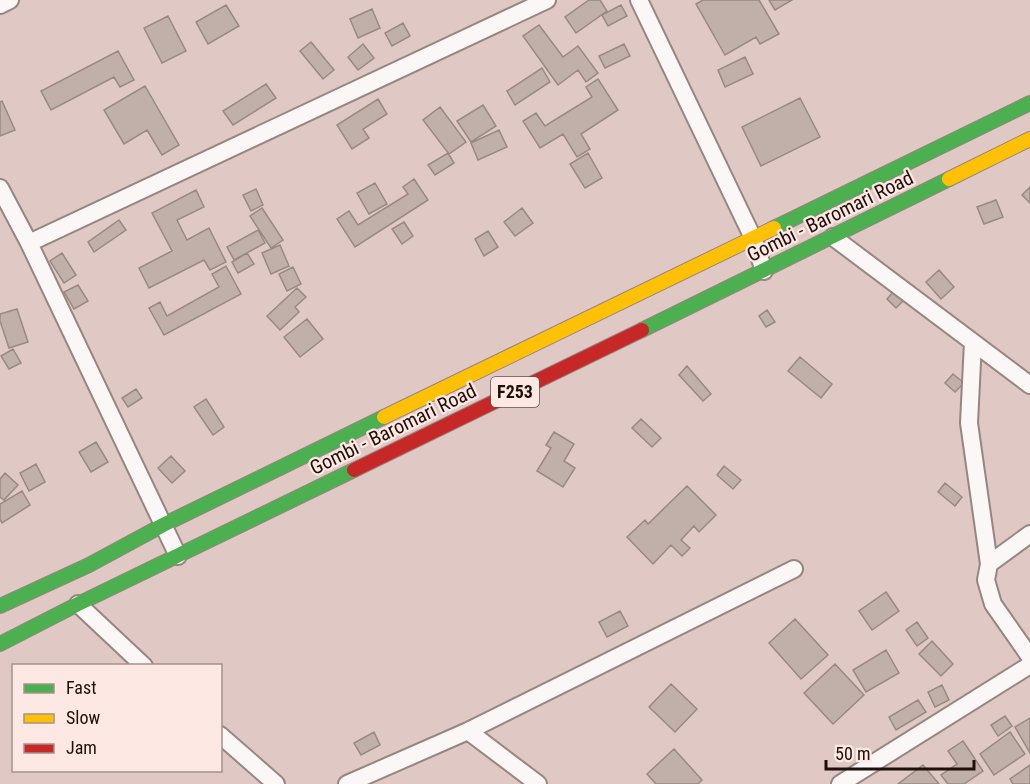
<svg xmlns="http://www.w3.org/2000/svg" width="1030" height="784" font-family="'Roboto Condensed',sans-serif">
<rect width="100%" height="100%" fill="#e0c9c4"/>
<path fill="#c1b0aa" stroke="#998983" stroke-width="1.5" d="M589,0H600L607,11L576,33L565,17Z
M703,0H759L779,34L760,44L756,37L725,55L696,4Z
M769,0H792L775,10Z
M226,5L239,26L208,44L196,22Z
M621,5L627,16L608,26L602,15Z
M372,9L380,28L358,38L350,19Z
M168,16L186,51L162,63L144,28Z
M403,23L410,36L392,46L385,33Z
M539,25L563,57L578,46L598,73L586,82L578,70L558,85L523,36Z
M311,42L334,70L323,79L300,51Z
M363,44L374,58L358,70L348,57Z
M624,44L630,56L605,68L599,56Z
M118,51L134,80L120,87L114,77L51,110L41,91Z
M745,57L753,74L725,87L718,70Z
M542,68L550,82L515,105L507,91Z
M598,79L618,110L581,134L590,149L577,157L563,134L540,148L523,121L536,113L545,126L592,97L586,87Z
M266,84L276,98L233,125L223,111Z
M145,86L179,145L162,155L147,130L124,144L104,110Z
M800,98L820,137L761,166L742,127Z
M378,99L387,114L363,129L369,138L352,149L337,125Z
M2,101L15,130L0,136V102Z
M483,105L496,126L471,142L457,121Z
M440,107L466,142L449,154L423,120Z
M499,130L507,147L478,160L471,143Z
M448,153L454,163L435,175L428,165Z
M588,153L602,178L585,188L570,164Z
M414,179L428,200L355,247L337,219L349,211L358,225L408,194L403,187Z
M375,183L387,204L369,214L357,193Z
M1030,187V203L1022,195Z
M256,189L263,205L251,211L243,195Z
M196,190L204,207L177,220L187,240L209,228L226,262L210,270L204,260L149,288L139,268L172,251L152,213Z
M996,200L1003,217L984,224L977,207Z
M262,208L283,240L271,248L250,216Z
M522,208L533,223L515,236L504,222Z
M119,220L126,230L94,252L88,242Z
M404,222L413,236L402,244L392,229Z
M258,230L265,243L234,260L227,247Z
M488,231L498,247L484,256L475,239Z
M280,245L289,266L271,274L262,253Z
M62,253L76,275L64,283L50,261Z
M247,253L254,264L238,273L232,262Z
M226,266L241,294L164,335L149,308L160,302L167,316L219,287L212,274Z
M293,267L301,284L287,291L279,274Z
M939,270L954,287L941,299L926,282Z
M78,285L88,301L74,309L64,292Z
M297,288L306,297L295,307L299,312L280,330L267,316Z
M895,290L905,299L896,308L887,299Z
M17,309L28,342L9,348L0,321V314Z
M767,310L775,322L766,327L759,316Z
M307,319L323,339L300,357L284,337Z
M13,349L21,363L9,369L1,356Z
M800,357L832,384L821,398L788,371Z
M687,366L711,394L703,401L679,375Z
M953,374L964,383L955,392L945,383Z
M136,389L142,398L128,407L122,398Z
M206,399L224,427L213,435L194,407Z
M641,419L661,438L652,447L632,428Z
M554,432L574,444L564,461L575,468L563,487L537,471L551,448L546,445Z
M96,442L108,462L91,472L79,452Z
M171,456L185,471L172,483L158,468Z
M36,464L45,482L29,491L20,473Z
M724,466L741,480L733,489L717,475Z
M5,473L18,485L4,500L0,497V479Z
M945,483L962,497L955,506L938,492Z
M687,486L716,515L699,532L694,526L681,540L690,548L682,556L671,545L653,564L627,537L645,520L648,524Z
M22,491L30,505L2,523L0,519V504Z
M886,592L899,611L872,630L859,611Z
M620,611L628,626L607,637L599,622Z
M795,619L828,655L801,679L769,643Z
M917,622L928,638L917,646L906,630Z
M932,641L953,664L941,676L919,654Z
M886,650L899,673L866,692L853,670Z
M835,664L864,695L833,724L804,693Z
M671,684L697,709L675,732L649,707Z
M942,685L949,700L935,707L928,692Z
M918,700L926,712L896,730L889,717Z
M1005,716L1012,726L998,736L991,725Z
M1030,718V753L1015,727Z
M374,732L380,745L361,755L354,743Z
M1010,732L1025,754L994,775L980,754Z
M963,741L983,771L964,784H948L941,775L957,764L948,751Z
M674,749L702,780L698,784H656L647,774Z
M923,765L939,784H898Z
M1030,765V784H1013L1010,779Z"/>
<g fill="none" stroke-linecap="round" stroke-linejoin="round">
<g stroke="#978581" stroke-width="20">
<path id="street" d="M639,0L753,238L764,271
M0,5L10,0
M0,188L29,243L178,556
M833,237L1030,385
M29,243L547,0
M973,342L969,423L989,564
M1030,534L989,564L986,580L993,604L1030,657
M78,604L144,666
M468,731L538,784
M220,735L276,784
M347,784L468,731L794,569
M840,784L1030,665"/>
</g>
<g stroke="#978581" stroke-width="16">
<path id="fast" d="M774,228L1030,103
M642,330L949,179
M0,606L89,565L163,525L384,417
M0,644L78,604L354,470"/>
</g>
<g stroke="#978581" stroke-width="16">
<path id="slow" d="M949,179L1030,139
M384,417L774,228"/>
</g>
<g stroke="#978581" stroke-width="16">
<path id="jam" d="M354,470L642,330"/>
</g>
<use href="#street" stroke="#faf7f6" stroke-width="16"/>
<use href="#fast" stroke="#4caf50" stroke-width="14"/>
<use href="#slow" stroke="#ffc107" stroke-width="14"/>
<use href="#jam" stroke="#c62828" stroke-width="14"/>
</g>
<g text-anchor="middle" stroke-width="4.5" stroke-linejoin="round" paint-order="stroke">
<rect fill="#fee8e3" stroke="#62514d" stroke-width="1.5" x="491" y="377" width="48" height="30" rx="4.5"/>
<g font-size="18" font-weight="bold" fill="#1f100d">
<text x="515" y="398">F253</text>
</g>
<g font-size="20" fill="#1f100d" stroke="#fee8e3">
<text transform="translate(830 216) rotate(-26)" y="7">Gombi - Baromari Road</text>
<text transform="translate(393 429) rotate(-26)" y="7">Gombi - Baromari Road</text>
</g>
</g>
<rect x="12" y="664" width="210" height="108" fill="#fee8e3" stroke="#a5928d" stroke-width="1.5"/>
<rect x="24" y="684" width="30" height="9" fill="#4caf50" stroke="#a5928d" stroke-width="1.5"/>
<text x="66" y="694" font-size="18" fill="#1f100d">Fast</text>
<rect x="24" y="714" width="30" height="9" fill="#ffc107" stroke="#a5928d" stroke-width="1.5"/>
<text x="66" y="724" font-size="18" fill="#1f100d">Slow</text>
<rect x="24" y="744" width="30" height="9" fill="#c62828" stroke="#a5928d" stroke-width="1.5"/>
<text x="66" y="754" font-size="18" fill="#1f100d">Jam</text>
<path d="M826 760v9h148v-9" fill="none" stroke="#1f100d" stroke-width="3"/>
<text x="835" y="760" font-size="18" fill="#1f100d" stroke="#fee8e3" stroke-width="4.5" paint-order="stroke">50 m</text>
</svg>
